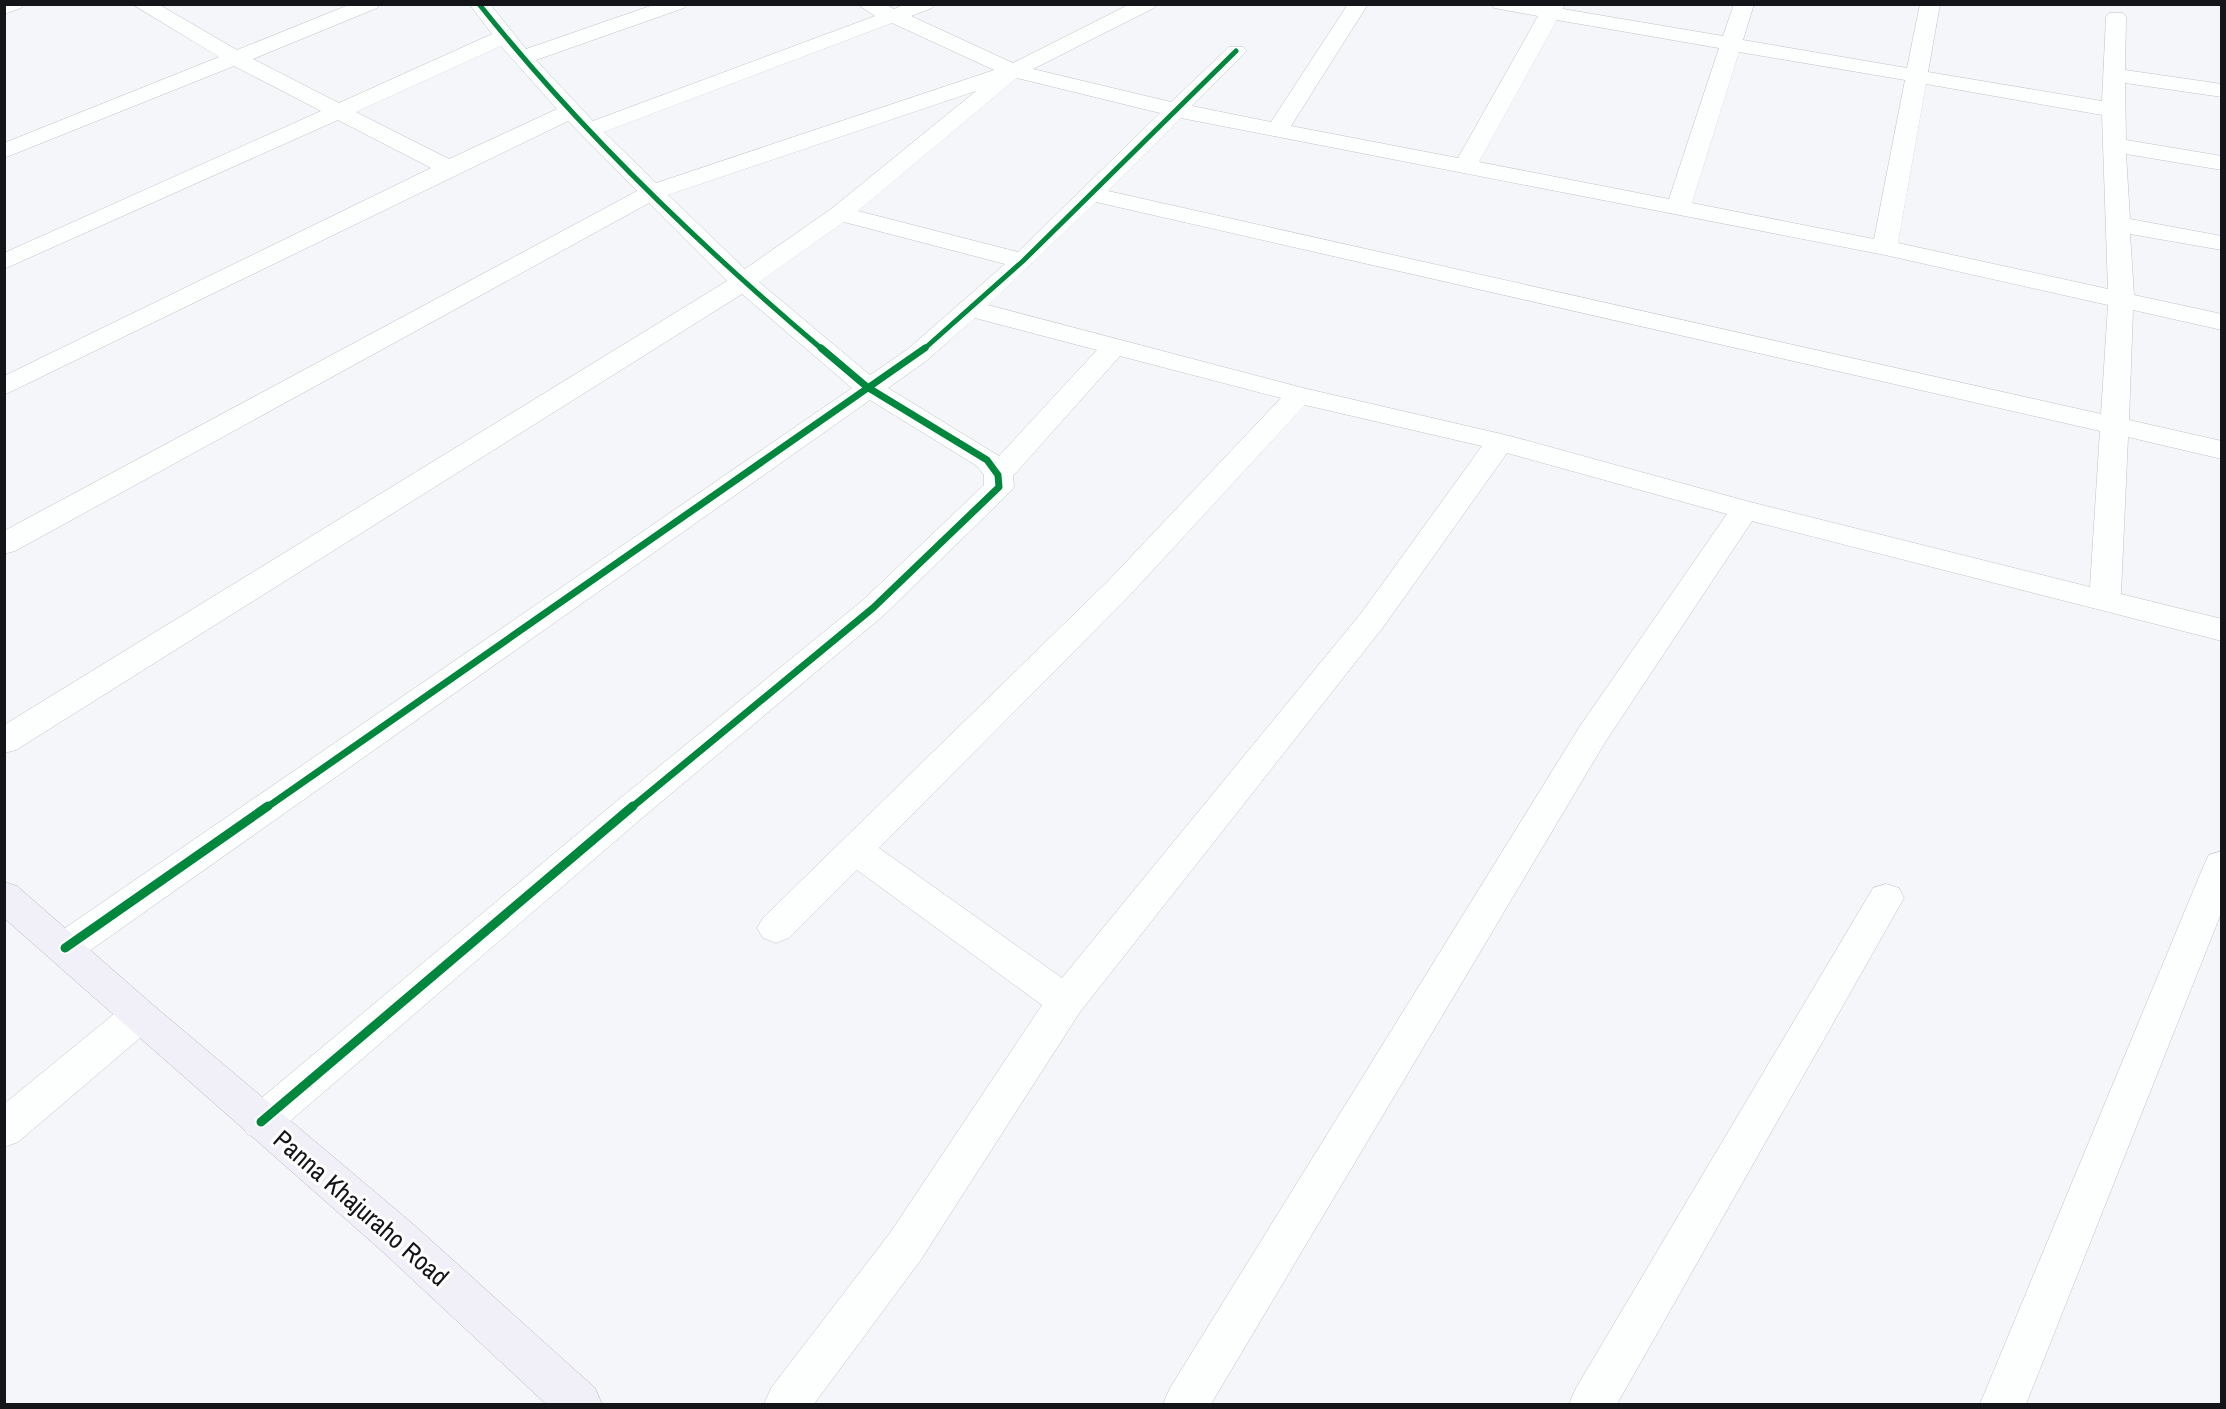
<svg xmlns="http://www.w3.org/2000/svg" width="2226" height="1409" font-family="'Archivo Narrow',sans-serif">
<rect width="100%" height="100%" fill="#f4f6fa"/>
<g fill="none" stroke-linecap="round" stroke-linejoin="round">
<g stroke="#c1c3c6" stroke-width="1">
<path id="street" d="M4,4H24L21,8L4,14Z
M132,4H158L237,50L351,4H380L377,8L253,59L339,103L492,34L469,4H490L526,49L656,4H687L684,8L536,60L593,121L875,16L857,4H885L894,9L905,4H935L932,8L911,16L1013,63L1130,4H1157L1154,8L1033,69L1171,102L1229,47H1243L1247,51L1192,106L1271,122L1348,4H1368L1291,126L1458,158L1538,16L1494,8L1491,4H1565L1563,9L1723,36L1734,4H1754L1743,40L1907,68L1920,4H1940L1928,72L2102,101L2106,17L2109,13H2123L2126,17L2125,70L2222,84V97L2125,83L2126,140L2222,156V170L2126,154L2130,219L2222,236V250L2130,234L2134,295L2222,314V330L2133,310L2129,420L2222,441V459L2128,437L2121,594L2222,619V641L1752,521L1604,744L1211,1404H1163L1170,1388L1580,726L1727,514L1507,453L1384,626L1080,1012L920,1261L814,1404H764L771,1388L890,1233L1042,1005L857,870L789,938L776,943L763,938L757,928L763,918L1109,580L1281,398L1120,356L1013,476L1014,487L1009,493L884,615L642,818L275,1134L261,1140L247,1134L241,1122L247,1110L618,800L862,601L984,485V475L977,466L870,400L78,959L65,963L52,959L46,948L52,937L852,388L742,294L16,750L4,753V725L727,281L649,203L15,551L4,554V531L637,191L568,121L4,395V376L431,168L338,120L4,269V253L321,111L234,66L4,158V143L219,57ZM1557,20L1719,48L1669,199L1479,162ZM892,23L994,70L656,183L604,132ZM501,46L557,109L449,159L356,112ZM1739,52L1905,80L1874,239L1692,203ZM1017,78L1160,113L1018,252L858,211ZM1926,84L2102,115L2108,289L1898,243ZM976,91L831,209L745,269L668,195ZM1181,118L1885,255L2108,305L2101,414L1108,191ZM1096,202L2100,431L2090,587L1750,502L1510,436L1303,388L988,305ZM844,222L1005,264L908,349L870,375L759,282ZM975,318L1097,350L999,456L888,388L926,361ZM1305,405L1482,446L1362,612L1062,978L879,848L1131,594Z
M2222,851V911L2026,1404H1980L2204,865L2209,855Z
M1886,884L1899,888L1904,898L1617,1404H1569L1576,1388L1873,888Z
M139,1000L153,1005L158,1016L153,1027L18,1142L4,1147V1104L125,1005Z"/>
</g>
<g stroke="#b6b5c4" stroke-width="1">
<path id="primary" d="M4,882L17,886L153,1005L413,1224L595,1388L602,1404H546L383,1252L4,918Z"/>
</g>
<use href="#street" fill="#fdfefe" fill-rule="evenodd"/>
<use href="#primary" fill="#f1eff7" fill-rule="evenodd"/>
<g stroke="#fff" stroke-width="8">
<path id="cycleway-far2" d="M479,4C580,131 699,245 823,350
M923,350L1023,261L1236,51"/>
</g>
<g stroke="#fff" stroke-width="10">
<path id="cycleway-far1" d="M266,808L925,348
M631,808L873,608L999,487L998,475L987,460L867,387L821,348"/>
</g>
<g stroke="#fff" stroke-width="13">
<path id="cycleway" d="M65,948L268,806
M261,1122L633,806"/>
</g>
<use href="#cycleway-far2" stroke="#00873e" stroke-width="5"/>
<use href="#cycleway-far1" stroke="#00873e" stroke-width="7"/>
<use href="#cycleway" stroke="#00873e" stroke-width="9"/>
</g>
<g text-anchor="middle" stroke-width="6" stroke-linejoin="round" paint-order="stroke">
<g font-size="26" fill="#141518" stroke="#fff">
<text transform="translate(361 1208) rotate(41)" y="9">Panna Khajuraho Road</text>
</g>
</g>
<rect width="2226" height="1409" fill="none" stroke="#141518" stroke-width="12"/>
</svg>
